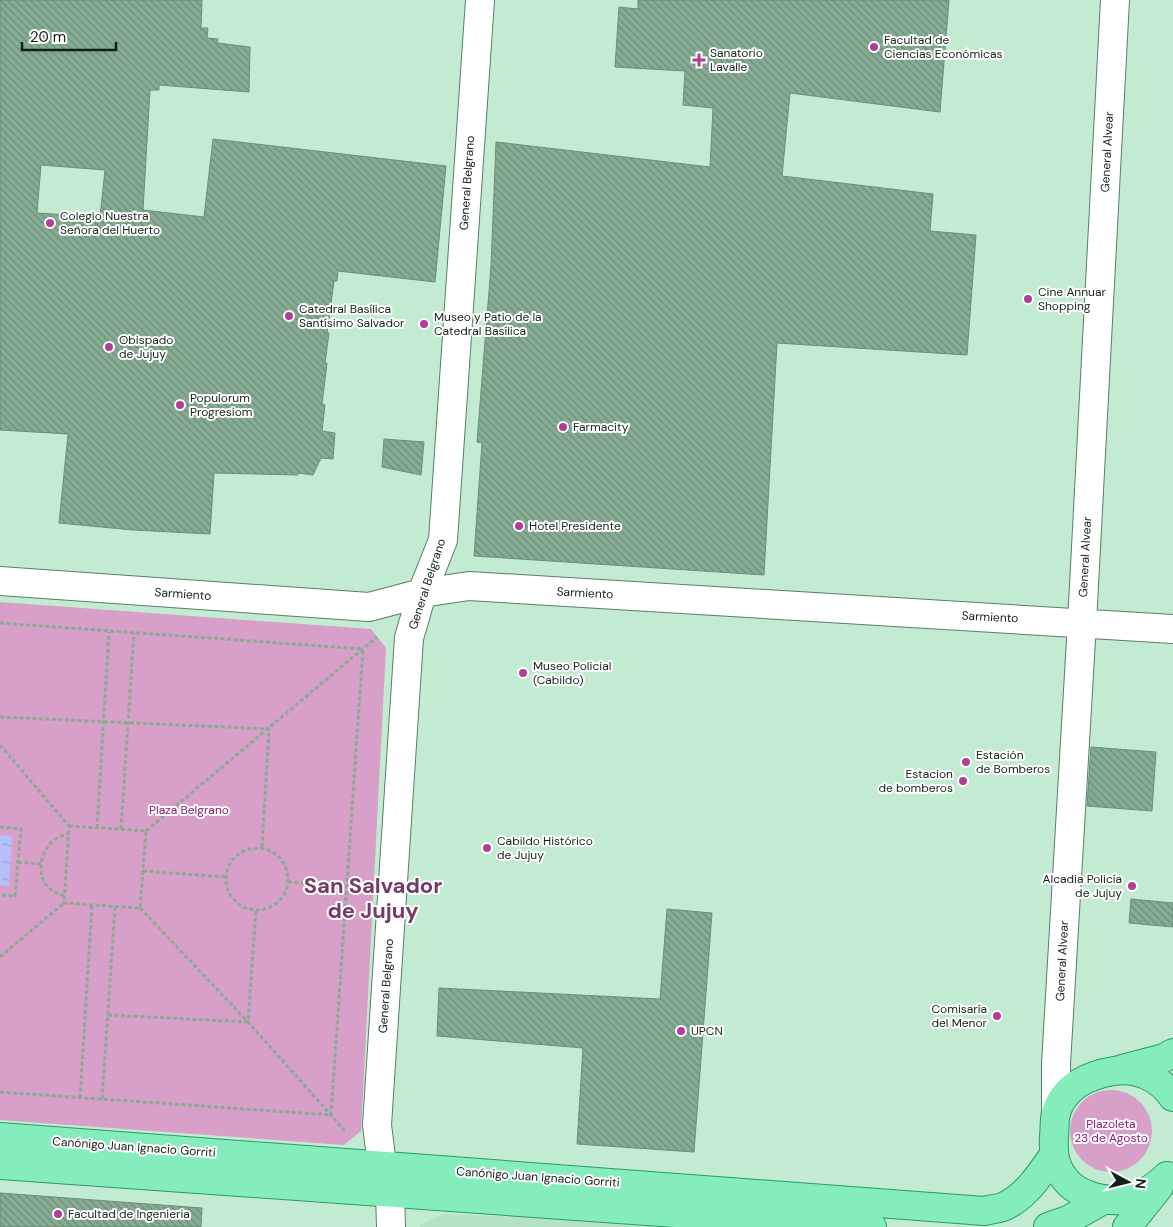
<svg xmlns="http://www.w3.org/2000/svg" width="1173" height="1227" font-family="'DM Sans',sans-serif">
<defs>
<pattern id="water-ripples" width="26" height="14" patternUnits="userSpaceOnUse" patternTransform="scale(1.25)"><rect width="26" height="14" fill="#b5bffa"/><path d="M2 4q2-2 4 0t4 0M15 11q2-2 4 0t4 0" fill="none" stroke="#9ba4d6"/></pattern>
<pattern id="building-back-hatch" width="6" height="6" patternUnits="userSpaceOnUse" patternTransform="scale(1.25)"><rect width="6" height="6" fill="#86ac94"/><path d="M-1 5l2 2M0 0l6 6M5-1l2 2" fill="none" stroke="#6c8c78"/></pattern>
</defs>
<rect width="100%" height="100%" fill="#c3ebd2"/>
<path fill="#b3e2c4" d="M443,1214L583,1220L657,1227H420V1225Z"/>
<path fill="#d89fc8" d="M0,602L371,629L386,648L361,1131L344,1145L0,1120Z
M1070 1131a41 41 0 1 1 82 0a41 41 0 1 1-82 0Z"/>
<path fill="url(#water-ripples)" d="M0,835L12,836L9,886L0,885Z"/>
<path fill="url(#building-back-hatch)" stroke="#698f77" fill-rule="evenodd" d="M0,0H202L201,28H208L207,38L218,39L217,43L250,47L249,92L159,85V90H150L143,210L204,217L213,139L446,166L435,282L338,271L337,281H334L327,333H329L325,363H327L322,404L325,405L322,431L335,433L333,459L321,458L313,475L298,473V475L214,473L210,534L133,530L59,523L68,434L0,430ZM41,165L105,170L100,217L37,213Z
M638,0H949L940,112L790,93L782,176L933,194L930,231L976,235L967,355L777,343L764,575L474,556L482,443L477,442L491,266L496,142L710,167L713,108L683,105L685,71L615,67L619,7L638,9Z
M384,439L424,442L421,475L382,467Z
M1091,747L1156,752L1152,811L1087,806Z
M1131,899L1173,903V927L1129,923Z
M667,909L712,913L694,1152L577,1144L583,1048L437,1036L439,988L660,999Z
M0,1193L202,1208L201,1227H0Z"/>
<g fill="none" stroke-linecap="round" stroke-linejoin="round">
<g stroke="#597e67" stroke-width="30">
<path id="minor" d="M0,581L369,607L422,593L469,586L1173,629
M1056,1113V1064L1082,623L1115,0
M391,1227L390,1192L382,1165L377,1125L409,638L422,593L443,540L480,0"/>
</g>
<g stroke="#289c65" stroke-width="30">
<path id="major" d="M1122,1069L1164,1058L1173,1053
M0,1137L984,1211C991,1209 1001,1209 1007,1205C1027,1195 1041,1173 1053,1156
M0,1165L872,1227
M1167,1176C1157,1186 1142,1195 1128,1199C1107,1203 1078,1196 1065,1179C1054,1165 1053,1153 1054,1136C1055,1129 1054,1120 1056,1113C1064,1086 1089,1075 1114,1071C1137,1067 1160,1078 1173,1097
M1048,1227L1068,1220L1105,1199
M1127,1227L1159,1187"/>
</g>
<path stroke="#8aaa96" stroke-width="3" stroke-dasharray="4 2.5" stroke-linecap="butt" d="M0,623L363,649
M0,717L269,729L262,848
M0,745L69,826
M69,826L146,831L140,908L64,903Z
M0,827L21,829L15,896L0,895
M97,828L109,632
M121,829L134,633
M146,831L377,637
M226 879a31 31 0 1 1 62 0a31 31 0 1 1-62 0Z
M18,862L41,864
M143,871L226,877
M288,882L347,886
M64,896C60,894 53,892 50,889C35,876 40,851 54,840C58,837 64,835 68,834
M140,908L248,1022L346,1132
M0,957L64,903
M108,1015L248,1022L256,910
M0,1092L331,1115L363,649
M80,1098L92,905
M102,1099L115,907"/>
<use href="#minor" stroke="#fff" stroke-width="28"/>
<use href="#major" stroke="#85ecbc" stroke-width="28"/>
</g>
<g fill="#b03e98" stroke="#fff" stroke-width="2">
<circle cx="874" cy="47" r="5"/>
<path d="M696.5 52.5h5v5h5v5h-5v5h-5v-5h-5v-5h5z"/>
<circle cx="50" cy="223" r="5"/>
<circle cx="1028" cy="299" r="5"/>
<circle cx="289" cy="316" r="5"/>
<circle cx="424" cy="324" r="5"/>
<circle cx="109" cy="347" r="5"/>
<circle cx="180" cy="405" r="5"/>
<circle cx="563" cy="427" r="5"/>
<circle cx="519" cy="526" r="5"/>
<circle cx="523" cy="673" r="5"/>
<circle cx="966" cy="762" r="5"/>
<circle cx="963" cy="781" r="5"/>
<circle cx="487" cy="848" r="5"/>
<circle cx="1132" cy="886" r="5"/>
<circle cx="997" cy="1016" r="5"/>
<circle cx="681" cy="1031" r="5"/>
<circle cx="58" cy="1214" r="5"/>
</g>
<g text-anchor="middle" stroke-width="4" stroke-linejoin="round" paint-order="stroke">
<g font-size="12" fill="#122118" stroke="#fff" text-anchor="start">
<text x="884" y="44">Facultad de<tspan x="884" dy="14">Ciencias Económicas</tspan></text>
<text x="710" y="57">Sanatorio<tspan x="710" dy="14">Lavalle</tspan></text>
<text x="60" y="220">Colegio Nuestra<tspan x="60" dy="14">Señora del Huerto</tspan></text>
<text x="1038" y="296">Cine Annuar<tspan x="1038" dy="14">Shopping</tspan></text>
<text x="299" y="313">Catedral Basílica<tspan x="299" dy="14">Santísimo Salvador</tspan></text>
<text x="434" y="321">Museo y Patio de la<tspan x="434" dy="14">Catedral Basílica</tspan></text>
<text x="119" y="344">Obispado<tspan x="119" dy="14">de Jujuy</tspan></text>
<text x="190" y="402">Populorum<tspan x="190" dy="14">Progresiom</tspan></text>
<text x="573" y="431">Farmacity</text>
<text x="529" y="530">Hotel Presidente</text>
<text x="533" y="670">Museo Policial<tspan x="533" dy="14">(Cabildo)</tspan></text>
<text x="976" y="759">Estación<tspan x="976" dy="14">de Bomberos</tspan></text>
<text x="953" y="778" text-anchor="end">Estacion<tspan x="953" dy="14">de bomberos</tspan></text>
<text x="497" y="845">Cabildo Histórico<tspan x="497" dy="14">de Jujuy</tspan></text>
<text x="1122" y="883" text-anchor="end">Alcadia Policía<tspan x="1122" dy="14">de Jujuy</tspan></text>
<text x="987" y="1013" text-anchor="end">Comisaría<tspan x="987" dy="14">del Menor</tspan></text>
<text x="691" y="1035">UPCN</text>
<text x="68" y="1218">Facultad de Ingenieria</text>
</g>
<g font-size="12" fill="#122118" stroke="#fff">
<text transform="translate(1107 152) rotate(-87)" y="4">General Alvear</text>
<text transform="translate(467 183) rotate(-86)" y="4">General Belgrano</text>
<text transform="translate(1085 557) rotate(-87)" y="4">General Alvear</text>
<text transform="translate(427 584) rotate(-72)" y="4">General Belgrano</text>
<text transform="translate(585 593) rotate(3)" y="4">Sarmiento</text>
<text transform="translate(183 594) rotate(4)" y="4">Sarmiento</text>
<text transform="translate(990 617) rotate(3)" y="4">Sarmiento</text>
<text transform="translate(1062 961) rotate(-87)" y="4">General Alvear</text>
<text transform="translate(386 986) rotate(-86)" y="4">General Belgrano</text>
<text transform="translate(134 1147) rotate(4)" y="4">Canónigo Juan Ignacio Gorriti</text>
<text transform="translate(538 1177) rotate(4)" y="4">Canónigo Juan Ignacio Gorriti</text>
</g>
<g font-size="12" fill="#871a73" stroke="#fff">
<text x="189" y="814">Plaza Belgrano</text>
<text x="1111" y="1128">Plazoleta<tspan x="1111" dy="14">23 de Agosto</tspan></text>
</g>
<g font-size="22" font-weight="bold" fill="#753b67" stroke="#fff">
<text x="373" y="893">San Salvador<tspan x="373" dy="25">de Jujuy</tspan></text>
</g>
</g>
<g transform="translate(1128 1182) rotate(97)" stroke="#ffffff" stroke-width="4" paint-order="stroke">
<path d="M0-4L9 19L0 12L-9 19Z" fill="#122118"/>
<text y="-8" font-size="14" font-weight="bold" text-anchor="middle" fill="#122118">N</text>
</g>
<path d="M22 42v8h94v-8" fill="none" stroke="#122118" stroke-width="2.5"/>
<text x="30" y="42" font-size="15" fill="#122118" stroke="#ffffff" stroke-width="4" paint-order="stroke">20 m</text>
</svg>
